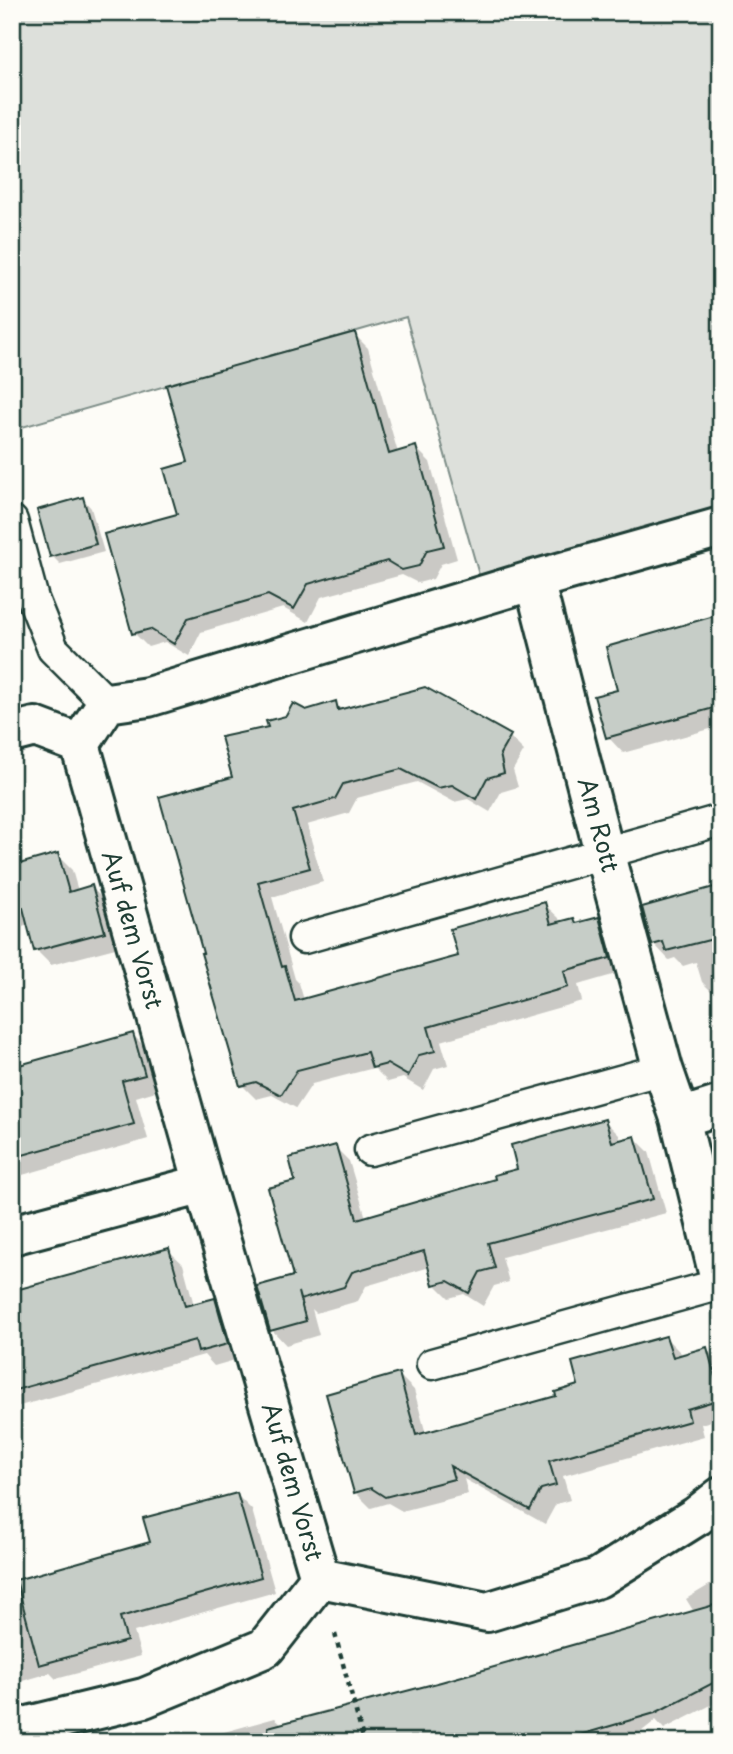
<svg xmlns="http://www.w3.org/2000/svg" width="733" height="1754" font-family="'Playpen Sans',sans-serif">
<rect width="100%" height="100%" fill="#fdfcf7"/>
<filter id="ink" filterUnits="userSpaceOnUse"><feTurbulence type="fractalNoise" baseFrequency=".0143" numOctaves="2"/><feDisplacementMap in="SourceGraphic" scale="14" xChannelSelector="R" yChannelSelector="G"/><feConvolveMatrix kernelMatrix="1 2 1 2 8 2 1 2 1" color-interpolation-filters="sRGB"/></filter>
<g filter="url(#ink)">
<path fill="#dde0db" stroke="#7e8e88" stroke-width="2" d="M12,12H721V516L481,582L406,317L12,430Z"/>
<path fill="#0003" d="M354,334L368,348L398,453L416,448L430,462L457,559L441,564L433,579L418,583L402,575L321,597L308,622L283,608L201,632L189,656L165,642L148,647L134,633L179,515L190,463Z
M83,499L91,508L104,552L60,564L52,556Z
M721,615V726L623,753L608,737L619,691Z
M335,703L343,711L510,737L524,751L513,770L518,787L501,792L490,812L468,799L454,802L417,782L357,798L349,813L307,825L323,882L272,897L295,979L299,983L304,1000L460,957L544,904L559,918L560,924L574,920L579,924L599,919L613,934L623,972L578,985L582,1001L441,1041L448,1065L434,1069L423,1090L403,1078L388,1082L374,1068L312,1084L296,1108L272,1095L256,1099L242,1085L234,778L270,728L306,712Z
M12,839L20,865L57,855L72,870L78,891L91,887L106,902L119,947L51,965L36,950L29,925L12,930Z
M721,886V996L717,997L702,982L696,962L683,966L675,958L669,960L654,944Z
M133,1035L148,1050L159,1090L136,1097L148,1139L12,1178V1068Z
M605,1121L619,1135L621,1142L635,1138L649,1152L666,1213L502,1257L509,1282L494,1286L483,1306L464,1294L449,1298L435,1284L430,1267L366,1286L358,1301L316,1313L312,1309L319,1335L286,1345L272,1330L295,1277L297,1182L335,1147L349,1161L366,1218L498,1180L520,1170Z
M168,1250L183,1264L194,1305L214,1299L229,1314L242,1358L214,1366L204,1355L12,1408V1293Z
M666,1338L681,1353L682,1356L706,1349L721,1364V1418L701,1424L704,1436L563,1476L570,1500L556,1504L545,1524L464,1479L468,1494L402,1511L388,1503L371,1508L356,1493L328,1395L399,1375L414,1390L426,1434L558,1397L580,1387Z
M237,1495L252,1510L275,1592L134,1632L141,1656L56,1679L50,1673L12,1684V1583L152,1543Z
M721,1578V1700L664,1729L656,1720L637,1735L614,1742H188L275,1718L281,1723L330,1709L333,1712L694,1612L686,1599Z"/>
<path fill="#c6cdc7" stroke="#1f3d34" stroke-width="2" d="M355,332L389,454L416,446L444,546L427,550L419,566L402,570L387,561L308,584L294,609L268,595L188,618L174,644L150,629L132,634L104,534L177,514L164,469L188,462L166,385Z
M83,497L96,544L50,557L37,510Z
M721,614V706L606,738L594,696L617,690L606,647Z
M425,687L511,735L500,754L504,773L487,778L476,799L452,785L438,788L401,769L343,784L335,799L293,811L310,868L258,882L282,967L285,966L295,1001L458,956L450,929L545,902L551,924L574,918L576,923L599,917L610,958L564,971L568,987L428,1027L435,1051L419,1055L408,1076L387,1064L372,1068L367,1052L297,1070L281,1095L256,1082L240,1086L201,953H203L159,797L232,777L221,737L268,727L266,721L286,716L293,703L306,710L336,701L338,710Z
M58,853L69,892L92,885L105,932L34,951L23,908L12,911V866Z
M721,885V937L666,951L663,942L652,945L642,907Z
M133,1033L145,1075L122,1081L134,1124L12,1158V1067Z
M605,1119L612,1142L635,1136L653,1199L488,1243L495,1268L480,1272L469,1293L448,1281L433,1285L424,1251L352,1272L344,1287L300,1300L298,1292L306,1321L270,1331L257,1286L293,1276L268,1188L295,1181L289,1158L336,1145L357,1219L495,1179L494,1175L517,1169L511,1145Z
M169,1248L185,1306L215,1298L228,1344L198,1352L195,1340L12,1391V1291Z
M666,1336L673,1357L707,1347L721,1399L687,1409L690,1421L549,1461L556,1485L541,1489L530,1510L450,1466L454,1479L385,1497L371,1488L354,1493L326,1394L399,1373L416,1435L556,1396L555,1392L578,1385L572,1362Z
M237,1493L261,1577L120,1617L127,1641L39,1665L16,1580L150,1542L143,1518Z
M721,1603V1679L655,1713L556,1742H269L268,1727L441,1682Z"/>
<g fill="none" stroke-linecap="round" stroke-linejoin="round">
<g stroke="#1f3d34" stroke-width="35">
<path id="service" d="M12,521L33,599L53,649L107,703
M304,938L721,820
M370,1150L663,1069
M432,1364L721,1284"/>
</g>
<g stroke="#1f3d34" stroke-width="44">
<path id="minor" d="M534,580L721,527
M12,733L35,727L80,744
M80,744L107,703L148,697L534,580L604,852L663,1069L680,1118L721,1284
M80,744L204,1184
M680,1118L721,1105
M12,1235L204,1184L320,1578L487,1612L598,1578L697,1516L721,1497
M12,1730L144,1698L265,1648L320,1578"/>
</g>
<path stroke="#1f3d34" stroke-width="4.5" stroke-dasharray="5 5" stroke-linecap="butt" d="M335,1634L364,1742"/>
<use href="#service" stroke="#fdfcf7" stroke-width="30"/>
<use href="#minor" stroke="#fdfcf7" stroke-width="38"/>
</g>
</g>
<g text-anchor="middle" stroke-width="5" stroke-linejoin="round" paint-order="stroke">
<g font-size="24" fill="#1f3d34" stroke="#fdfcf7">
<text transform="translate(598 825) rotate(75)" y="8">Am Rott</text>
<text transform="translate(132 930) rotate(74)" y="8">Auf dem Vorst</text>
<text transform="translate(292 1482) rotate(74)" y="8">Auf dem Vorst</text>
</g>
</g>
<rect width="733" height="1754" fill="none" stroke="#fdfcf7" stroke-width="42"/>
<rect x="21" y="21" width="691" height="1712" fill="none" stroke="#1f3d34" stroke-width="2.5" filter="url(#ink)"/>
</svg>
